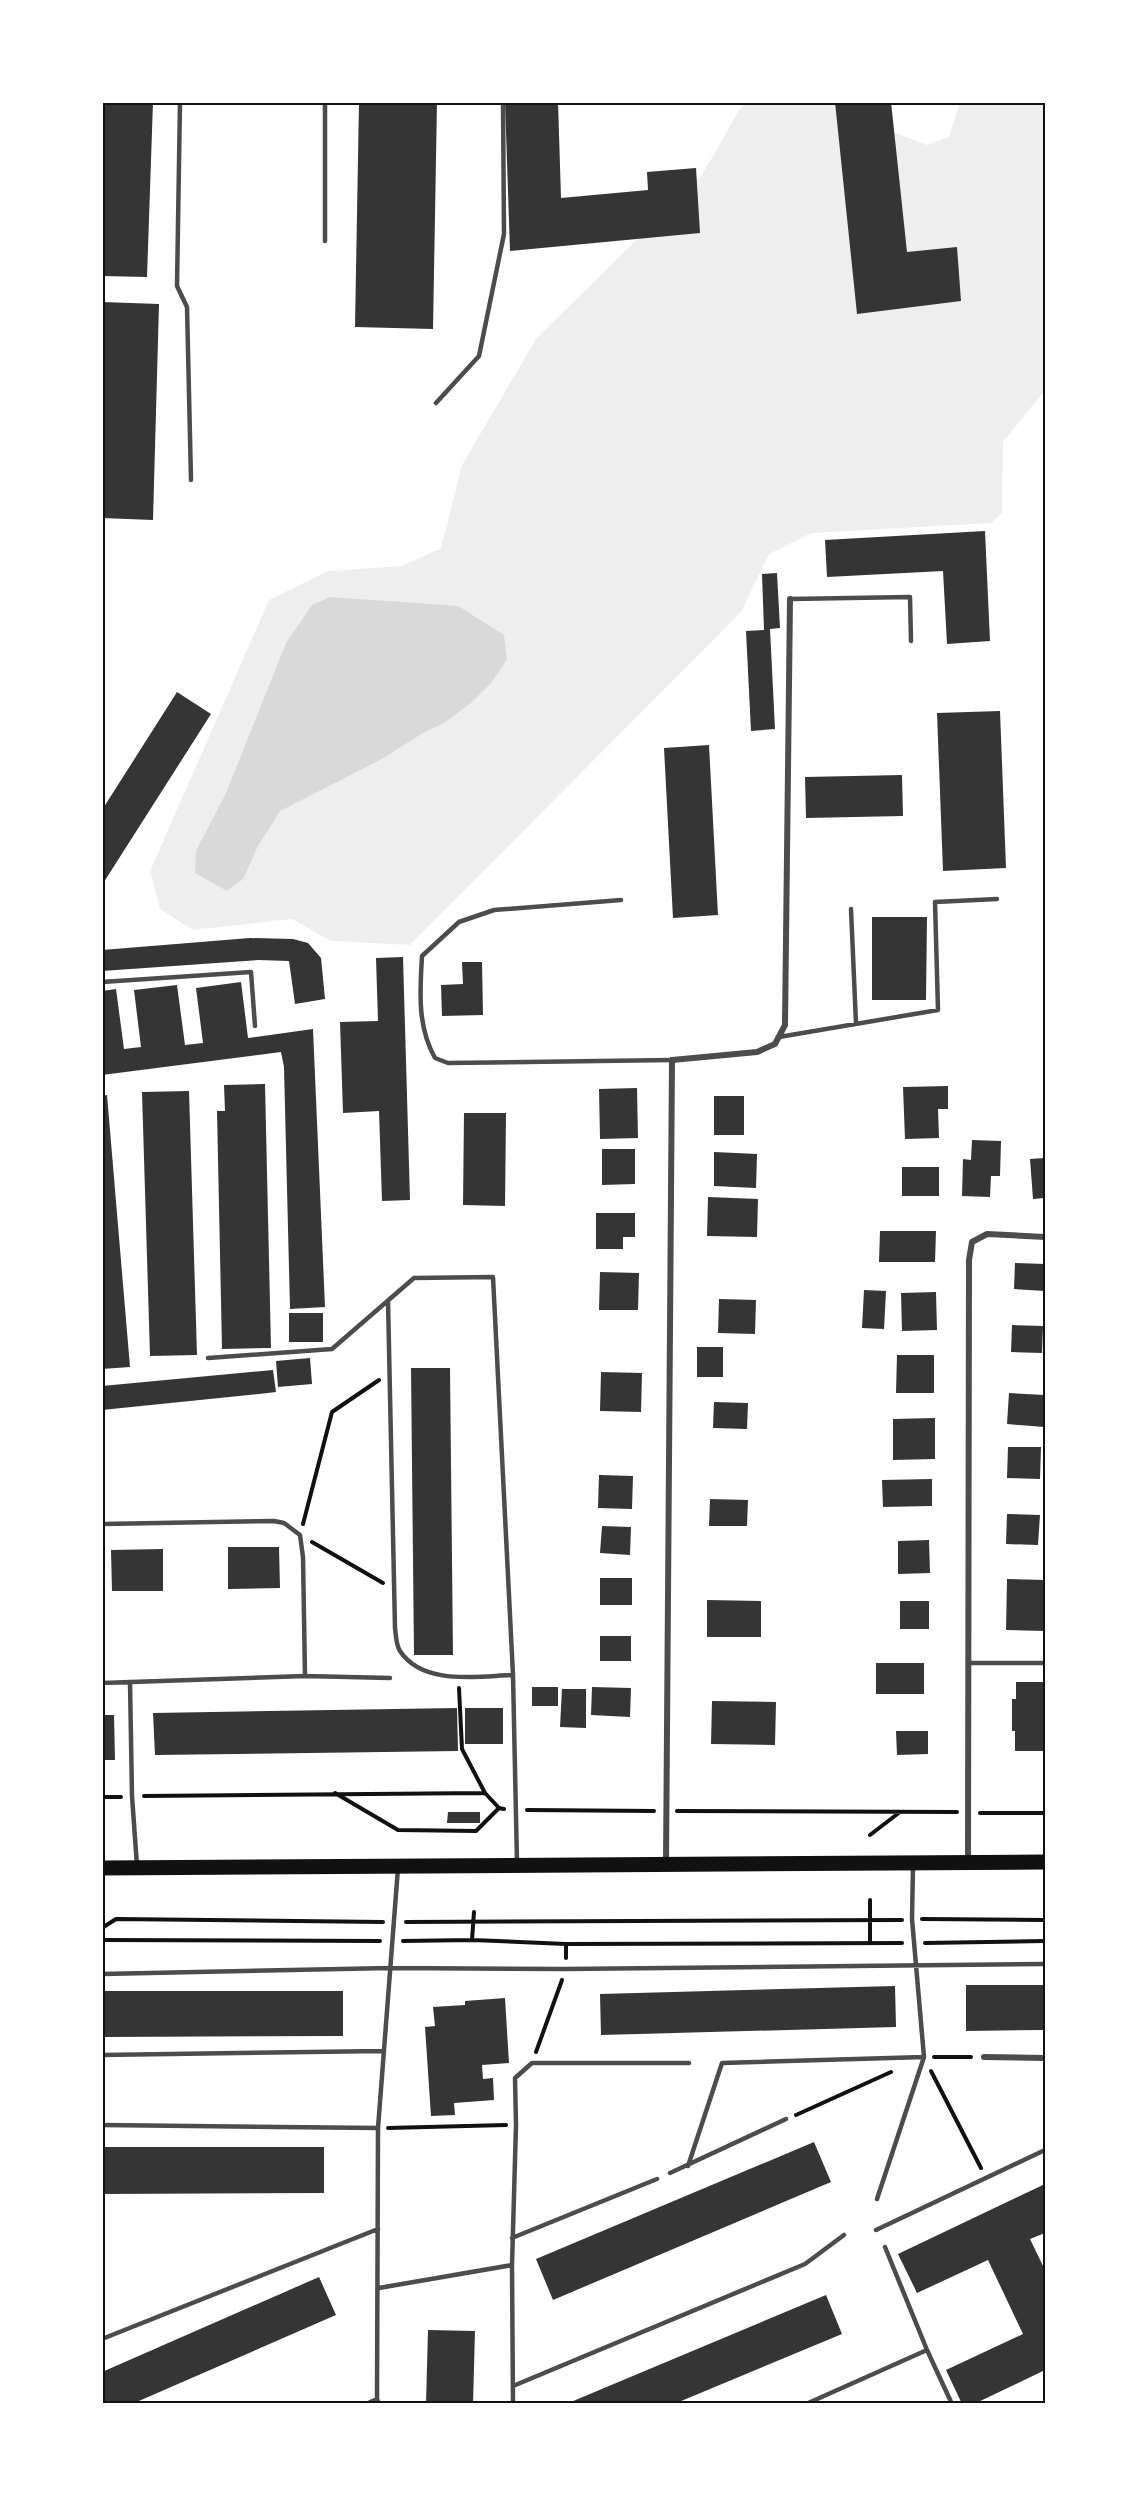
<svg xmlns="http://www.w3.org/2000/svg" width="1147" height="2506" font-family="'PT Sans Narrow',sans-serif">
<rect width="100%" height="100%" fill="#fff"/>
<path fill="#eee" d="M744,102H872L885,129L927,145L949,137L960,102H1045V390L1003,442L1002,513L991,523L811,533L769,554L741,612L410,945L331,941L292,919L193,930L160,909L150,871L269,600L328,571L402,566L441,548L462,465L536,339L702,175Z"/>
<path fill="#d9d9d9" d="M330,597L458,606L504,635L507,659L492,682L471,703L444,723L423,733L380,760L280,811L258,846L243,879L227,891L195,873L196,851L226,793L286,643L312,605Z"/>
<path fill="#353535" d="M102,102H153L147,277L102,276Z
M359,102H437L433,329L355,327Z
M505,102H558L561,198L648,190L647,172L696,168L700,233L510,251Z
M835,102H891L907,252L957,247L961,301L857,314Z
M102,302L159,304L153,520L102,518Z
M985,531L990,641L947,644L943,571L827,577L825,540Z
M777,573L780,628L770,629L775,729L751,731L746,631L764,630L762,574Z
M177,692L211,714L102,885V810Z
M1000,711L1006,868L943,871L937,713Z
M709,745L718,915L673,918L664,748Z
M902,775L903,816L806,818L805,777Z
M872,917H927L926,1000H872Z
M250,938L293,939L308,943L321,958L325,999L295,1004L289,961L258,960L102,971V950Z
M403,957L410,1200L382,1201L379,1111L343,1113L340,1022L378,1021L376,958Z
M462,962H482L483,1015L442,1016L441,985L463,984Z
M241,982L248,1038L313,1029L325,1307L290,1309L284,1067L281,1052L102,1075V991L116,989L124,1049L141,1047L134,990L177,985L185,1045L203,1043L196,988Z
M265,1084L271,1348L222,1349L217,1111H225L224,1085Z
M948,1086V1109H938L939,1138L905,1139L903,1087Z
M637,1088L638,1138L600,1139L599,1089Z
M189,1091L197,1355L150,1356L142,1092Z
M107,1095L130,1367L102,1369V1096Z
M714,1096H744V1135H714Z
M464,1113H506L505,1206L463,1205Z
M972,1140L1001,1141L1000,1176H991L990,1197L962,1196L963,1159L971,1160Z
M602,1149H635V1184L602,1185Z
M714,1152L757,1154L756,1188L714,1186Z
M1045,1158V1198L1033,1199L1030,1159Z
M902,1167H939V1196H902Z
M708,1197L758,1199L757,1237L707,1236Z
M596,1213H635V1237H623V1249H596Z
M880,1231H936L935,1262H879Z
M1015,1263L1045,1264V1291L1014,1289Z
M600,1272L639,1273L638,1310H599Z
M864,1290L886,1291L884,1329L862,1328Z
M936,1292L937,1330L902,1331L901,1293Z
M719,1299L756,1300L755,1334L718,1333Z
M289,1313H323V1342H289Z
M1012,1325L1043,1326L1042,1353L1011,1352Z
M697,1347H723V1377H697Z
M897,1355H934V1393H896Z
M310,1358L312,1384L278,1387L276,1361Z
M411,1368H450L453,1655H414Z
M273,1370L276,1392L268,1393L102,1410V1386Z
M601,1372L642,1373L641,1412L600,1411Z
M1009,1393L1045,1395L1044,1427L1007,1424Z
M714,1402L748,1403L747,1429L713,1428Z
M935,1418V1459L893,1460V1419Z
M1008,1447H1041L1040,1479L1007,1478Z
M599,1475L633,1476L632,1509L598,1508Z
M932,1479V1506L883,1507L882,1480Z
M710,1499L748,1500L747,1526H709Z
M1007,1514L1040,1515L1038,1545L1006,1544Z
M602,1526L631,1527L630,1555L600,1553Z
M929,1540L930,1573L898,1574V1541Z
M228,1547H279L280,1588L228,1589Z
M163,1549V1591H112L111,1550Z
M600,1578H632V1605H600Z
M1007,1579L1045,1580V1631L1006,1630Z
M707,1600L761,1601V1637H707Z
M900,1601H929V1629H900Z
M600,1636H631V1661H600Z
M876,1663H924V1694H876Z
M1016,1682H1045V1751H1015V1731H1012V1699H1016Z
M532,1687H558V1706H532Z
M592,1687L631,1688L630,1717L591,1715Z
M562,1689H586V1728L560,1727Z
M712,1701L776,1702L775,1745L711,1744Z
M457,1708L458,1751L155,1755L153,1713Z
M465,1708H503V1744H465Z
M102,1715H114L115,1760H102Z
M896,1731H928V1754L897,1755Z
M448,1812H480V1823H447Z
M966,1985H1045V2030L966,2031Z
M895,1986L896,2027L601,2035L600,1994Z
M102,1991H343V2036L102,2037Z
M505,1998L509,2063L482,2065L483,2079L493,2078L494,2100L454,2103L455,2115L431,2116L425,2027L435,2026L433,2007L465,2005V2001Z
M814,2142L831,2182L553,2300L536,2259Z
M102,2147H324V2193L102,2194Z
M1045,2184V2233L1030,2239L1045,2270V2370L974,2404H962L946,2370L1023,2334L988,2260L917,2293L898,2254Z
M319,2277L336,2315L132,2404H102V2372Z
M826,2295L842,2334L674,2404H566Z
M428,2330L475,2331L473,2404H426Z"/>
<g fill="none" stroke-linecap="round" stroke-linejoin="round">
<path stroke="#111" stroke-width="4" d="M303,1524L332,1412L379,1380
M312,1542L383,1583
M459,1688L462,1749L485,1793
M335,1793L398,1830L476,1831L499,1808
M144,1796L485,1793L499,1808L504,1809
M102,1797H121
M527,1810L654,1811
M677,1811L957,1812
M980,1813H1045
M870,1835L900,1812
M870,1900V1943
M922,1919L1045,1920
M406,1922L902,1920
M102,1928L116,1919L383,1922
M102,1940L380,1941
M472,1940L474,1912
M403,1941L472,1940L566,1944L902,1943
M925,1943L1045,1941
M566,1958V1944
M536,2052L562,1980
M934,2057H971
M931,2071L981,2168
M796,2115L891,2072
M388,2128L506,2125"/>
<path stroke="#4c4c4c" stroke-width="4.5" d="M180,102L177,286L187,307L191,480
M325,102V241
M436,403L479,356L504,234L503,102
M790,599L910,597L911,641
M621,900L494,910L459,922L422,956C420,991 417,1026 435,1058L448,1063L672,1060
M851,909L856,1024
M102,982L251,972L255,1026
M779,1037L938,1010L935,902L997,899
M388,1301L395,1628C396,1635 396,1645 400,1651C423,1686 478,1676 513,1675
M208,1358L332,1349L414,1278L493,1277L513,1675L517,1863
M102,1524L274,1521L284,1523L300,1535L303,1557L305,1676
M968,1663H1045
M130,1682L132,1796L137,1866
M102,1683L305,1676L390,1678
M102,1974L390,1968L566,1969L1045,1964
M102,2055L383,2051
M102,2125L378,2128
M688,2166L722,2063L924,2057
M670,2173L786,2119
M877,2199L924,2057L912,1919L913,1866
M876,2230L1045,2150
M512,2238L657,2179
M885,2247L927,2350L952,2404
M512,2265L516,2125L515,2078L532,2063H689
M379,2288L512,2265L513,2404
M102,2339L378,2229
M513,2386L805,2264L844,2235
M366,2404L377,2399
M379,2404L377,2399L378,2128L398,1868
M806,2404L927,2350"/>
<path stroke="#4c4c4c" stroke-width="6" d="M968,1862L969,1260L972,1242L987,1234L1045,1237
M666,1864L672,1060L757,1052L775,1044L785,1025L790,599
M984,2057L1045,2058"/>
<path stroke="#111" stroke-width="15" d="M102,1868L1045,1862"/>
</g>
<rect width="1147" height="2506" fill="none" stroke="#ffffff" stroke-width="207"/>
<rect x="104" y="104" width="940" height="2298" fill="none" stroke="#111" stroke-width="2"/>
</svg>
